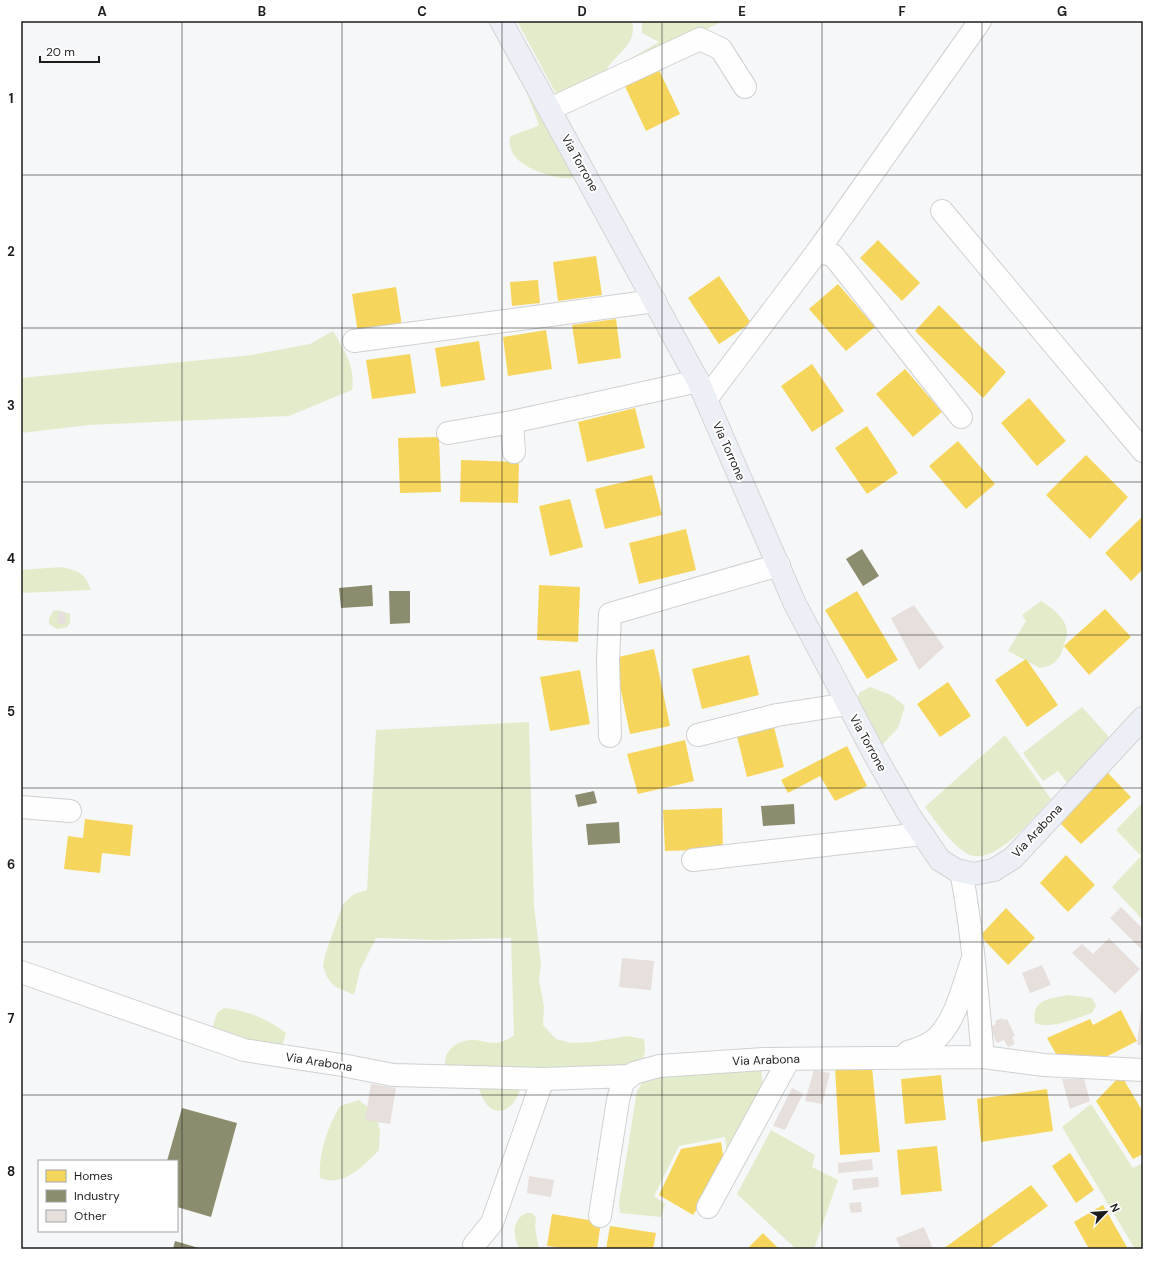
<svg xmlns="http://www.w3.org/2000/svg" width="1164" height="1270" font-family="'DM Sans',sans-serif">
<rect width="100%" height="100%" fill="#f6f7f8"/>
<path fill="#e3ecca" d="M517,21H632C638,47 614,53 604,74L659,42L642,33V21H723L560,101Z
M516,64L583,178C573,178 561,179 552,176C533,171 506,160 510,137C519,131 529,131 539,125Z
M333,331C344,350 356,367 352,390L289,416L89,425L21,433V378L252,355L310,344Z
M61,567C78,571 85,572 91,590L21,593V570Z
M1041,601C1051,607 1066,618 1067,631C1068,634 1066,638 1065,641C1062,655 1057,666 1040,668L1008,651L1026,621L1022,615Z
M58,610L70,614V622L67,627L57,629L49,624V619L53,611Z
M870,687L891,695L905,706L898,728L882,745L858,698L859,693Z
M1082,707L1109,737L1068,784L1058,771L1043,781L1023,753Z
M529,722L534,906L541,964L539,981L544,1006L543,1025L556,1039L571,1043L592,1042L627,1036L644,1039L645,1051L642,1064L523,1082C520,1088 518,1097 514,1102C512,1105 507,1108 504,1110C486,1115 480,1093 477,1081L445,1065C444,1049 459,1039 474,1040C481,1040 487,1043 493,1043C502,1043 507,1040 514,1035L511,938L437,940L376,938L360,970L354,995L334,986L327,977L323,966L325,955L343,904L354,894L367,890L376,730Z
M1005,735L1051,799C1035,816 992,870 966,853C950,843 936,822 925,807Z
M1143,802V918L1142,919L1112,887L1141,856L1116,830Z
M1068,995L1092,998L1096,1006L1092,1013C1076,1018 1051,1030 1035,1023C1031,999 1049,999 1068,995Z
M224,1008C246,1010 268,1019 286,1033L281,1049L212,1029L217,1013Z
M761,1068L765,1099L728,1163L725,1137L679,1146L654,1196L665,1204L661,1217L620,1213L619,1202L637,1091L644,1080L656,1077Z
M359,1100L375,1113L380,1130L379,1150C365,1165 343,1188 320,1178C318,1154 328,1126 340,1106Z
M1091,1104L1133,1168L1143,1163V1249H1135L1062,1127Z
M771,1130L815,1155L812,1167L838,1180L814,1249H796L737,1194Z
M527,1213H532L536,1217L535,1227L539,1249H520C512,1237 512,1218 527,1213Z"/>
<path fill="#f6d55c" d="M656,64L680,114L646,131L622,80Z
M878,240L920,283L902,301L860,258Z
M596,256L602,295L558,301L553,262Z
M719,276L751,323L719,344L688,298Z
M538,280L540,303L512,306L510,282Z
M838,284L875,327L846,351L809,309Z
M396,287L402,326L358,333L352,294Z
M939,305L1006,372L983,398L915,331Z
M616,319L621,358L578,364L572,325Z
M546,330L552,369L508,376L503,337Z
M479,341L485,380L441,387L435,348Z
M410,354L416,393L372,399L366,360Z
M812,364L844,411L812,432L781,386Z
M905,369L942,412L913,437L876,394Z
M1029,398L1066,441L1037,466L1001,423Z
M635,408L645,448L587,462L578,422Z
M867,426L898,473L867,494L835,448Z
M439,437L441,492L400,493L398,438Z
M958,441L995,484L966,509L929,466Z
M1086,455L1128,497L1090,539L1046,495Z
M461,460L519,462L518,503L460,502Z
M652,475L662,515L605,529L595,489Z
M570,499L583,547L550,556L539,506Z
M1143,516V569L1131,581L1105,553Z
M686,529L696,570L639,584L629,543Z
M539,585L580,587L578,642L537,640Z
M857,591L898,660L867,679L825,610Z
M1105,609L1131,637L1089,675L1064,646Z
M654,649L670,726L630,734L614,658Z
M749,655L759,695L702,709L692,669Z
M1026,659L1058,705L1027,727L995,680Z
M580,670L590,724L550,731L540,677Z
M948,682L971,716L940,737L917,704Z
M772,719L784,767L747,777L735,728Z
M685,740L694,781L638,794L627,754Z
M847,746L867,786L835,801L820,776L788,793L781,780Z
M1108,773L1131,797L1081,844L1058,821Z
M722,808L723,849L665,851L663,810Z
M85,819L133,825L130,856L102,853L100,873L64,869L68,836L83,838Z
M1066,855L1095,885L1068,912L1040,883Z
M1006,908L1035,938L1008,965L980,936Z
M1121,1010L1137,1041L1100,1060L1060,1061L1047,1038L1090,1019L1093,1025Z
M872,1067L880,1152L840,1155L835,1068Z
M941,1075L946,1120L905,1124L901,1079Z
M1121,1075L1143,1112V1154L1133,1159L1096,1101Z
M1047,1089L1053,1131L981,1142L977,1099Z
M721,1142L725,1167L693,1215L659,1195L681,1149Z
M937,1146L942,1191L901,1195L897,1150Z
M1070,1153L1094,1190L1076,1203L1052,1166Z
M1031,1185L1048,1206L988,1249H943Z
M1103,1205L1128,1249H1089L1074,1222Z
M552,1214L601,1222L597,1249H571L547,1246Z
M610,1226L656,1233L653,1249H606Z
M763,1233L779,1249H747Z"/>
<path fill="#8c8c6e" d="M862,549L879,576L863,586L846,559Z
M372,585L373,606L341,608L339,588Z
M389,591H410V623L390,624Z
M594,791L597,803L578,807L575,795Z
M794,804L795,824L763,826L761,806Z
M619,822L620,843L588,845L586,824Z
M182,1108L237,1123L211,1217L177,1207V1161H167Z
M175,1241L202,1249H173Z"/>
<path fill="#e7dfdb" d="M914,605L944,647L919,670L891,618Z
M58,612H65L66,624H58Z
M1121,907L1143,929V947L1141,949L1110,918Z
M1109,938L1140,969L1115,994L1072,953L1082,944L1093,954Z
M622,958L654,961L651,990L619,987Z
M1042,965L1051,985L1030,993L1022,973Z
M1141,1010H1143V1045H1137Z
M1002,1018L1003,1020L1007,1019L1015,1036L1012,1037L1015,1044L1008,1047L1004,1040L997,1043L990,1027L996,1024L995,1021Z
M814,1070L830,1073L822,1104L805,1101Z
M1062,1079H1084L1090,1101L1070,1109Z
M371,1084L396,1088L390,1124L365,1120Z
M792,1088L803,1094L785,1130L773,1126Z
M872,1159L873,1170L838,1173V1163Z
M529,1176L554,1180L551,1197L527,1193Z
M878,1177L879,1187L853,1190L852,1179Z
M861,1202L862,1212L851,1213L849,1203Z
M924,1227L933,1249H901L896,1238Z"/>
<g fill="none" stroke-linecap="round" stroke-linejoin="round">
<g stroke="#cfd0d1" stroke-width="24">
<path id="minor" d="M550,109L700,39L721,49L745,87
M942,211L1143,451
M817,252L980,21
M354,341L655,301
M706,399L817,252L833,255L961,417
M512,422L514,452
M448,433L512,422L698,381
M698,735L777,715L848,704
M610,736L608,660L610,614L779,565
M21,807L70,811
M693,860L922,834
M961,871C973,933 977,995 983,1057
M21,972L244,1050L342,1065L393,1075L543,1079L630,1076
M906,1055L908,1052C918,1049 931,1044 938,1037C957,1017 963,986 972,961
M708,1207L789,1059
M600,1216L618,1100L623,1082L634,1073L659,1066L764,1059L983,1057L1044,1065L1143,1070
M474,1245L492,1223L543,1079"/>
</g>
<g stroke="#d3d3d4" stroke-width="24">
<path id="major" d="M501,21L698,381L795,604L877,759L909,815L940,860L956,870L973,874L994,870L1013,858L1143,718"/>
</g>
<use href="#minor" stroke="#fefefe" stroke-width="22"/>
<use href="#major" stroke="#edeff6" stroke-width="22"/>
</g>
<path fill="none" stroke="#1c1c1d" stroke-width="1" stroke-opacity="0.55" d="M182,21V1249M342,21V1249M502,21V1249M662,21V1249M822,21V1249M982,21V1249M21,175H1143M21,328H1143M21,482H1143M21,635H1143M21,788H1143M21,942H1143M21,1095H1143"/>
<g text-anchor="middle" stroke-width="4" stroke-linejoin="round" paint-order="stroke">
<g font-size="12" fill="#1c1c1d" stroke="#fff">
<text transform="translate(580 163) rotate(61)" y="4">Via Torrone</text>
<text transform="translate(729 451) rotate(66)" y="4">Via Torrone</text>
<text transform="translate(868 743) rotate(61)" y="4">Via Torrone</text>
<text transform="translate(1037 831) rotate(-47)" y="4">Via Arabona</text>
<text transform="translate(766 1060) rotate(-2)" y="4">Via Arabona</text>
<text transform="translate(319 1062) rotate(9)" y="4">Via Arabona</text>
</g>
</g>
<rect width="1164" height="1270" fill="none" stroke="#ffffff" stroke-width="44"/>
<rect x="38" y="1160" width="140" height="72" fill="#ffffff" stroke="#a4a4a5"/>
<rect x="46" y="1170" width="20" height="12" fill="#f6d55c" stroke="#a4a4a5"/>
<text x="74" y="1180" font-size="12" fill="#1c1c1d">Homes</text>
<rect x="46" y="1190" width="20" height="12" fill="#8c8c6e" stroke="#a4a4a5"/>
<text x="74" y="1200" font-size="12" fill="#1c1c1d">Industry</text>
<rect x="46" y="1210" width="20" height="12" fill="#e7dfdb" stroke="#a4a4a5"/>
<text x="74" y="1220" font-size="12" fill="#1c1c1d">Other</text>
<g transform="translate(1106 1212) rotate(65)" stroke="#ffffff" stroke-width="3" paint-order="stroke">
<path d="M0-3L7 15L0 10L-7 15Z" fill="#1c1c1d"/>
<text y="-6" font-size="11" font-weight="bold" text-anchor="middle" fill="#1c1c1d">N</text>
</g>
<path d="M40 56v6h59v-6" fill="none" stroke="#1c1c1d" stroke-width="2"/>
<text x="46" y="56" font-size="12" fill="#1c1c1d" stroke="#ffffff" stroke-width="3" paint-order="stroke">20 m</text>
<rect x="22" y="22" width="1120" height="1226" fill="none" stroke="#1c1c1d" stroke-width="1.5"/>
<g font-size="13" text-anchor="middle" font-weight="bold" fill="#1c1c1d">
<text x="102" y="16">A</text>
<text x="262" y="16">B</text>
<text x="422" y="16">C</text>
<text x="582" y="16">D</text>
<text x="742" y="16">E</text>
<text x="902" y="16">F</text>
<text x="1062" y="16">G</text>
<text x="11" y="103">1</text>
<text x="11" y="256">2</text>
<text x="11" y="410">3</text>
<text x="11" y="563">4</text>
<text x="11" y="716">5</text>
<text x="11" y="869">6</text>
<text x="11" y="1023">7</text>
<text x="11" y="1176">8</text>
</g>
</svg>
